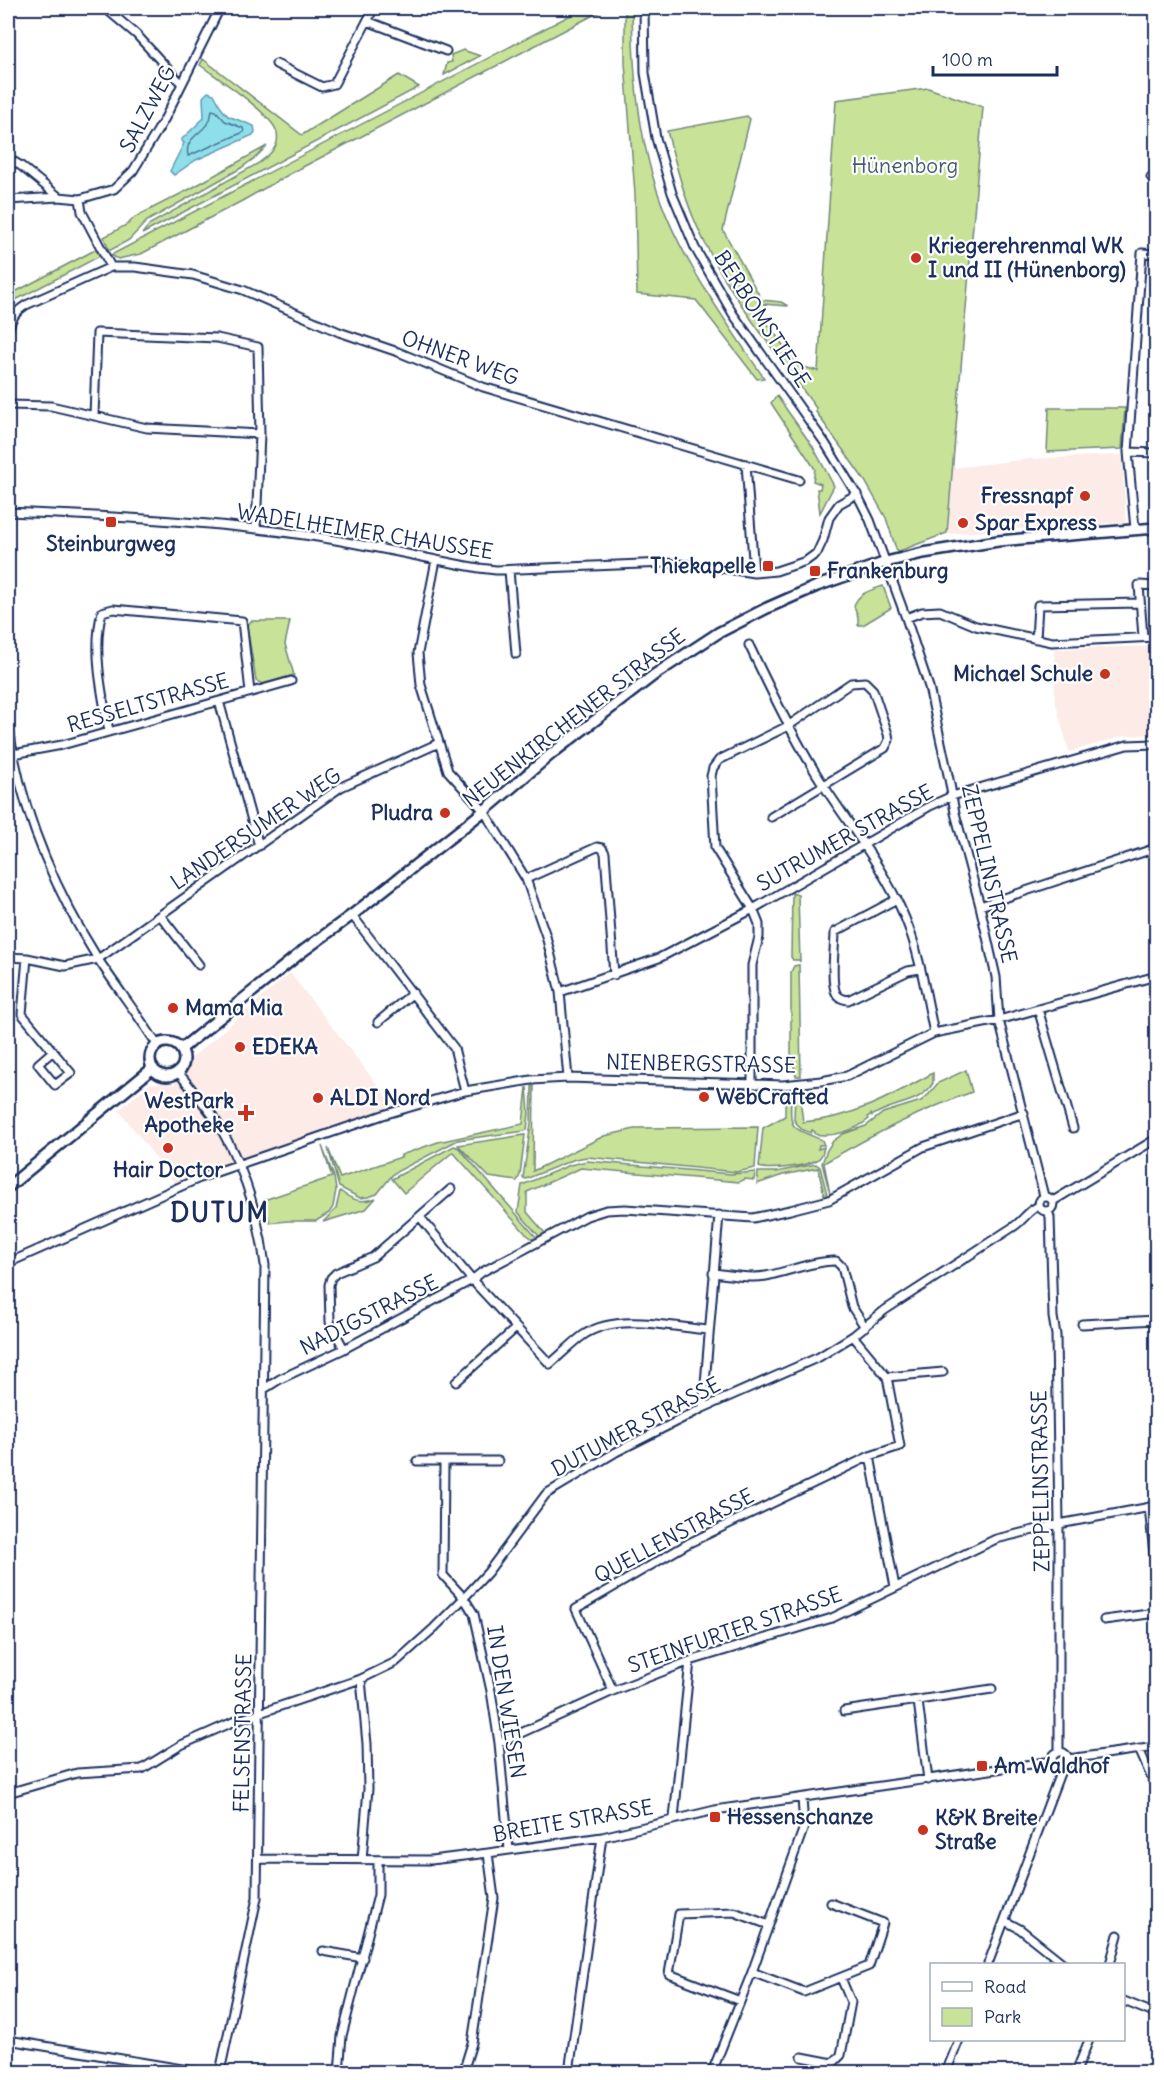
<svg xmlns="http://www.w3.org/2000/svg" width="1164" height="2080" font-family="Delius,sans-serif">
<rect width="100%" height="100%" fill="#fff"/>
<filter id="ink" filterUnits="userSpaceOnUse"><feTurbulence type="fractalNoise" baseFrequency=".0167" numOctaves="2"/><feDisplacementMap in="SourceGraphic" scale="12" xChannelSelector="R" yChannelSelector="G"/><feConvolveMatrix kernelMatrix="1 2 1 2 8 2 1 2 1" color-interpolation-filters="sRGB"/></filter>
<g filter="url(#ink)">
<path fill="#fcebe6" d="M1122,455L1126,522L945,534L953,468L1030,459Z
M1156,646V734L1124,736L1069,752L1055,700L1054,649Z
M290,973L393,1105L176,1184L119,1110L149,1084L159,1083L174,1084L185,1075L187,1062Z"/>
<path fill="#c8e298" stroke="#72887b" stroke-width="1.5" d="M584,8H607L297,170L242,201L141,254L118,259L111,255Z
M625,8H632C633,67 637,127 655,184C676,253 724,319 764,378L757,379L696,300L637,294L635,194L625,63Z
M463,50L480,56L444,75L447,63L452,62L451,55Z
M203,59L302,135L399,75L419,87L142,234L150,224L259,163C269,155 280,147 277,133C274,115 216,77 200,65Z
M928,88L983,107L947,533L897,552L886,518L865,481L816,412V408C773,349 722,287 694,219C682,191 675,161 667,131L747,116L750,119L723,230L762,300L781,302L788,306L763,304L756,307L797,365L818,371L836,100Z
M267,146L256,157L241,168L147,221L129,240L109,251L104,237L128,224L135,217L190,189Z
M95,250L102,255L8,304V297L15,292Z
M777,396L813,447L834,486L820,513L817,489H820L821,484L813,481L815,469L771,403Z
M1049,408H1125L1122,449L1047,452Z
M883,586L891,608L863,625H858V617L854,606C858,593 871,590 883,586Z
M251,621H290L285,644L294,675L263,684L256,681L247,626Z
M792,893L798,895L800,962L799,960H793L791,957Z
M799,965L801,1076H796L791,1053V972L794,966Z
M966,1070L972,1092C919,1111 872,1135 824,1163L830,1194L822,1163L827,1150L833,1141L843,1134L866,1126L883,1113L921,1101L929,1094L938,1083Z
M933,1073V1083C920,1105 892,1102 872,1116L871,1114L868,1117L869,1119C856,1130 832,1138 815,1134V1132L812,1130L811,1133L801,1129L794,1120L795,1090H799L803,1122C850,1119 892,1096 933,1073Z
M532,1086H534L533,1171L604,1136L639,1128L758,1127L755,1168L736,1172L587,1157L575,1159L526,1179L523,1178L531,1123Z
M527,1087L529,1113L527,1130L525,1131L458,1140L394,1173L377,1194L368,1197L360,1198L339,1187L328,1148L340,1178L401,1157V1155L438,1142L523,1124Z
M785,1091H790L791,1093C790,1131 789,1126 822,1140L824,1145H819L818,1149L824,1147C823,1152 822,1157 817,1160C807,1166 770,1171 759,1167L763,1128L785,1116Z
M525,1135L520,1175L517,1181L489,1177L458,1145Z
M322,1146L334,1177L336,1190L333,1207L329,1213L316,1221H287L270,1223L264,1200L332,1177Z
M454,1146L459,1148L537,1238L534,1240L526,1234L453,1152L404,1193L392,1179Z
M587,1161L731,1174L755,1172L754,1180L744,1179L739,1182L581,1168L527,1192V1212L545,1233L543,1236H539L518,1212L522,1185L570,1165Z
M816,1164L820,1167L828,1198L825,1199L818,1168L783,1175L757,1184L758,1172H776Z
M340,1191C352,1200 362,1204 376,1198L366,1209L323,1222L336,1209Z"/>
<path fill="#8fdfea" stroke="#6199b2" stroke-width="1.5" d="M208,92L214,94L222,109L228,116L254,126L255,132L253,135L196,160L174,175L170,171L184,143L181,140L204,118L203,97Z"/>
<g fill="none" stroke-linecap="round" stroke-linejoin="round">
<path stroke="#497596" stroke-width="1.5" d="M212,110L216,111L225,121L243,128L244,132L188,156C184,137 203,134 210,120C211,117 211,113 212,110Z"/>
<g stroke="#1b2f5e" stroke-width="11">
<path id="street" d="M105,8L136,34L181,83
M644,8L645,73L656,138L672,193L695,248L733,314L825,443L860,500L870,520L906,618L929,687L950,784L955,813L980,906L996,977L999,1020L1044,1196
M367,21L446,51
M276,64L322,87L334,84L374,8
M8,158L21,166L59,197
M1151,177L1156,178
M80,199L82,212L111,267
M8,200L59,197L80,199L114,189L133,171L164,120L220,8
M8,370C8,345 2,319 26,305L111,267H135L193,275L243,290L339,332L398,352L483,387L799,480
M8,405L51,406L147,428L260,434L256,529
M94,416L97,333L217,338L258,347L260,434
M1128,452L1156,453
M746,464L754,573
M8,512C106,516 206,521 304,535C362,543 421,558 479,568L496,570L666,563L714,567L754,573L776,571L806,561L817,553L823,540L829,518L839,504L857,494
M1135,529L1128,452L1142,253L1156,254
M436,560L418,653L421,685L448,771L484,811L526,879L546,936L560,992L568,1078
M509,570L516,654
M906,618L922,612L940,611L976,626L1052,642L1156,637
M1143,637L1139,585L1156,586
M1036,639L1038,605L1140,603
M749,645C772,693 795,741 824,786C852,829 885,870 905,918C920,954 926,995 934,1033
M219,701L259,846
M8,721C19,805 53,887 98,959C117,988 139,1016 158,1046
M109,731C102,694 92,649 102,612L113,609L242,621L250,692
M8,755L62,745L291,681
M526,879L597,847L602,848L605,853L614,975
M897,899L835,932C835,946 830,981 836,993C838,998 843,999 848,1000L908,971L920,969
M980,906L1156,848
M160,915L199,965
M352,915L454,1048L465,1091
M8,957L27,958L65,966L98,959L341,787L439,743
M27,958L22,1014L71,1073L55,1085L38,1064L53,1051
M560,992L659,958L753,909L930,806L952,796L1127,745L1156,744
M1038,1009L1073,1128
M378,1022L413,993
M178,1072C190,1087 202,1101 213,1116C243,1162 258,1211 265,1265L257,1898L220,2072
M752,1084V965L759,937V924L753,909L715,848L711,776L713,768L719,760L788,726L851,683L865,682L873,690L888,734L889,740L885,748L771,817
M1039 1204a7 7 0 1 1 14 0a7 7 0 1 1-14 0Z
M1053,1201L1156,1139
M1048,1211L1050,1217L1053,1317L1056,1335L1059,1524V1752
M420,1217L472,1280L550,1364C562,1354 573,1342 585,1334C618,1313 671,1327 708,1330
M8,1263L202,1177L383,1115L465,1091L531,1080L568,1078L783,1085L821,1081L847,1076L934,1033L999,1020L1156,976
M713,1273C731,1275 749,1279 766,1276C787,1272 816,1260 836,1261L842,1267L852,1307L865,1327
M1082,1324L1156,1320
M344,1349L330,1322L329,1285L331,1278L336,1273L373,1257L451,1189
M887,1377L943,1372
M456,1382L516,1328
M264,1389L280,1379L344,1349L472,1280L482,1272L587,1216L606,1210L625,1209L753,1218L790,1210L829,1200L923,1147L1024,1113
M703,1408L719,1215
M870,1456L895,1587
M417,1461H498
M444,1462L443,1575L464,1598L474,1614L491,1691L499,1743L509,1850
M1149,1507L1156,1573
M1104,1620L1156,1613
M361,1679L367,1744L368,1789L362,1860
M613,1691L576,1609L689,1543L870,1456L900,1446L887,1377L853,1336
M918,1701L928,1780
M844,1711L992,1689
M499,1743L613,1691L690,1661L832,1618L996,1539L1059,1524L1156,1506
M1139,1749L1156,1788
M1052 1760a8 8 0 1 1 16 0a8 8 0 1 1-16 0Z
M1068,1759L1156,1747
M8,1793L77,1773L142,1769L181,1745L233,1722L361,1679L396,1662L434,1628L464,1598L488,1572L546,1494L616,1452L703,1408L819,1357L853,1336L885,1310L1013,1227C1023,1221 1029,1209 1039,1206
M674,1818L690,1661
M258,1859L431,1860L488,1853L602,1837L715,1810L1052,1761
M1005,1921L1020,1929L1064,1964
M323,1951L363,1958
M988,1964L1060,1773V1768
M1110,1964L1118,1935
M752,1972L804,1992L869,1966L883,1923L831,1903
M740,2001L669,1974L679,1914L734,1912L769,1925
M1124,2001L1156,2014
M8,2040L200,2072
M802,2057L833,2063L841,2055L851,2002L841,1978
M339,2072L342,2036L378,1895V1861
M350,2072L408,2070L418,2072
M463,2072L472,2043L494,1898L488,1853
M569,2072L602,1837
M712,2072L752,1972L804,1827L802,1798
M946,2072L959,2040
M1076,2072L1089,2040"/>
</g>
<g stroke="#1b2f5e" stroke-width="14">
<path id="secondary" d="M150 1059a17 17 0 1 1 34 0a17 17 0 1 1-34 0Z
M181,1049L303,951L352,915L484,811L550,755L654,675L718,633L767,608L817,586L886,562L923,553L998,541L1156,528
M8,1187L153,1068"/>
</g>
<use href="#street" stroke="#fff" stroke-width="7"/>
<use href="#secondary" stroke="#fff" stroke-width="9"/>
</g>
</g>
<g fill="#c8321e" stroke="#fff" stroke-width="2">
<circle cx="916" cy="258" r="6"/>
<circle cx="1085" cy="496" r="6"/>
<rect x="105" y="516" width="12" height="12" rx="3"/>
<circle cx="963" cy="523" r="6"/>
<rect x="762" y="560" width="12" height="12" rx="3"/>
<rect x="809" y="565" width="12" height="12" rx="3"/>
<circle cx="1105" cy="674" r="6"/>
<circle cx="445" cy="813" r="6"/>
<circle cx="173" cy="1008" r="6"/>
<circle cx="240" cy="1047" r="6"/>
<circle cx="704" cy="1097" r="6"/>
<circle cx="318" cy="1098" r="6"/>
<path d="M243 1104h6v6h6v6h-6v6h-6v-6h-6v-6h6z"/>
<circle cx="168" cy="1148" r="6"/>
<rect x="976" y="1760" width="12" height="12" rx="3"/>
<rect x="709" y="1811" width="12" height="12" rx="3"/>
<circle cx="923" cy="1830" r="6"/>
</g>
<g text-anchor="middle" stroke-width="4.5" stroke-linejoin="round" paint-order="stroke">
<g font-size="21" fill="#1b2f5e" stroke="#fff">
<text transform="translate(148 109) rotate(-62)" y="7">SALZWEG</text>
<text transform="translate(762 319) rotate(57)" y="7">BERBOMSTIEGE</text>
<text transform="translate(460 358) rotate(20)" y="7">OHNER WEG</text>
<text transform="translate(365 532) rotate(9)" y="7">WADELHEIMER CHAUSSEE</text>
<text transform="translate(148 703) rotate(-16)" y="7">RESSELTSTRASSE</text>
<text transform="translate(574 718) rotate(-38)" y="7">NEUENKIRCHENER STRASSE</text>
<text transform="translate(256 829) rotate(-34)" y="7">LANDERSUMER WEG</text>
<text transform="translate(845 838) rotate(-29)" y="7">SUTRUMER STRASSE</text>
<text transform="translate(989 874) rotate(77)" y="7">ZEPPELINSTRASSE</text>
<text transform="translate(701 1064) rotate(1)" y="7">NIENBERGSTRASSE</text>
<text transform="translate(369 1315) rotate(-27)" y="7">NADIGSTRASSE</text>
<text transform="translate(636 1427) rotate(-28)" y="7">DUTUMER STRASSE</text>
<text transform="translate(1041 1481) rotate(-91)" y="7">ZEPPELINSTRASSE</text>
<text transform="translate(674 1536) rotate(-28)" y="7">QUELLENSTRASSE</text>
<text transform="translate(735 1630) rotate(-19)" y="7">STEINFURTER STRASSE</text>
<text transform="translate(506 1702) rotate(81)" y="7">IN DEN WIESEN</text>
<text transform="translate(243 1733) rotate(-89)" y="7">FELSENSTRASSE</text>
<text transform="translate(573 1821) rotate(-10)" y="7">BREITE STRASSE</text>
</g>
<g font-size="21" fill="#465c6c" stroke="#fff">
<text x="905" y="173">Hünenborg</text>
</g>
<g font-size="21" font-weight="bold" fill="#1b2f5e" stroke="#fff" text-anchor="start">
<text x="928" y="253">Kriegerehrenmal WK<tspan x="928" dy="24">I und II (Hünenborg)</tspan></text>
<text x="1073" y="503" text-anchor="end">Fressnapf</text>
<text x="975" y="530">Spar Express</text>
<text x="111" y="551" text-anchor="middle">Steinburgweg</text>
<text x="756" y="573" text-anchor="end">Thiekapelle</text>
<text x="827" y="578">Frankenburg</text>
<text x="1093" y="681" text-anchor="end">Michael Schule</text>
<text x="433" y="820" text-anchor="end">Pludra</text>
<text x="185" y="1015">Mama Mia</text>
<text x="252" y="1054">EDEKA</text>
<text x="716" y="1104">WebCrafted</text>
<text x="330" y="1105">ALDI Nord</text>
<text x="234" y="1108" text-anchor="end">WestPark<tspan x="234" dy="24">Apotheke</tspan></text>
<text x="168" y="1177" text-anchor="middle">Hair Doctor</text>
<text x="994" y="1773">Am Waldhof</text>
<text x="727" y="1824">Hessenschanze</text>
<text x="935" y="1825">K&amp;K Breite<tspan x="935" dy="24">Straße</tspan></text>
</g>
<g font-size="27" font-weight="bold" letter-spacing="1.5" fill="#1b2f5e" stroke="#fff">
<text x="220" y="1222">DUTUM</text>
</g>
</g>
<rect width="1164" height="2080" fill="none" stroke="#fff" stroke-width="30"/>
<rect x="15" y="15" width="1134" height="2050" fill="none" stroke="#1b2f5e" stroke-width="2" filter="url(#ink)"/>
<rect x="930" y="1963" width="195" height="78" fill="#ffffff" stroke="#a4acbf" stroke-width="1.5"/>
<rect x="942" y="1982" width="30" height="9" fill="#ffffff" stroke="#a4acbf" stroke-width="1.5"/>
<text x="984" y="1993" font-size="18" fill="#1b2f5e">Road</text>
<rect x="942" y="2008" width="30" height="18" fill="#c8e298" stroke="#a4acbf" stroke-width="1.5"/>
<text x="984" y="2023" font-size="18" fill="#1b2f5e">Park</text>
<path d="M933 66v9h124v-9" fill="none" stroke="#1b2f5e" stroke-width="3"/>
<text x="942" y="66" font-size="18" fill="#1b2f5e" stroke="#ffffff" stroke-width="4.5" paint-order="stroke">100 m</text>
</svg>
